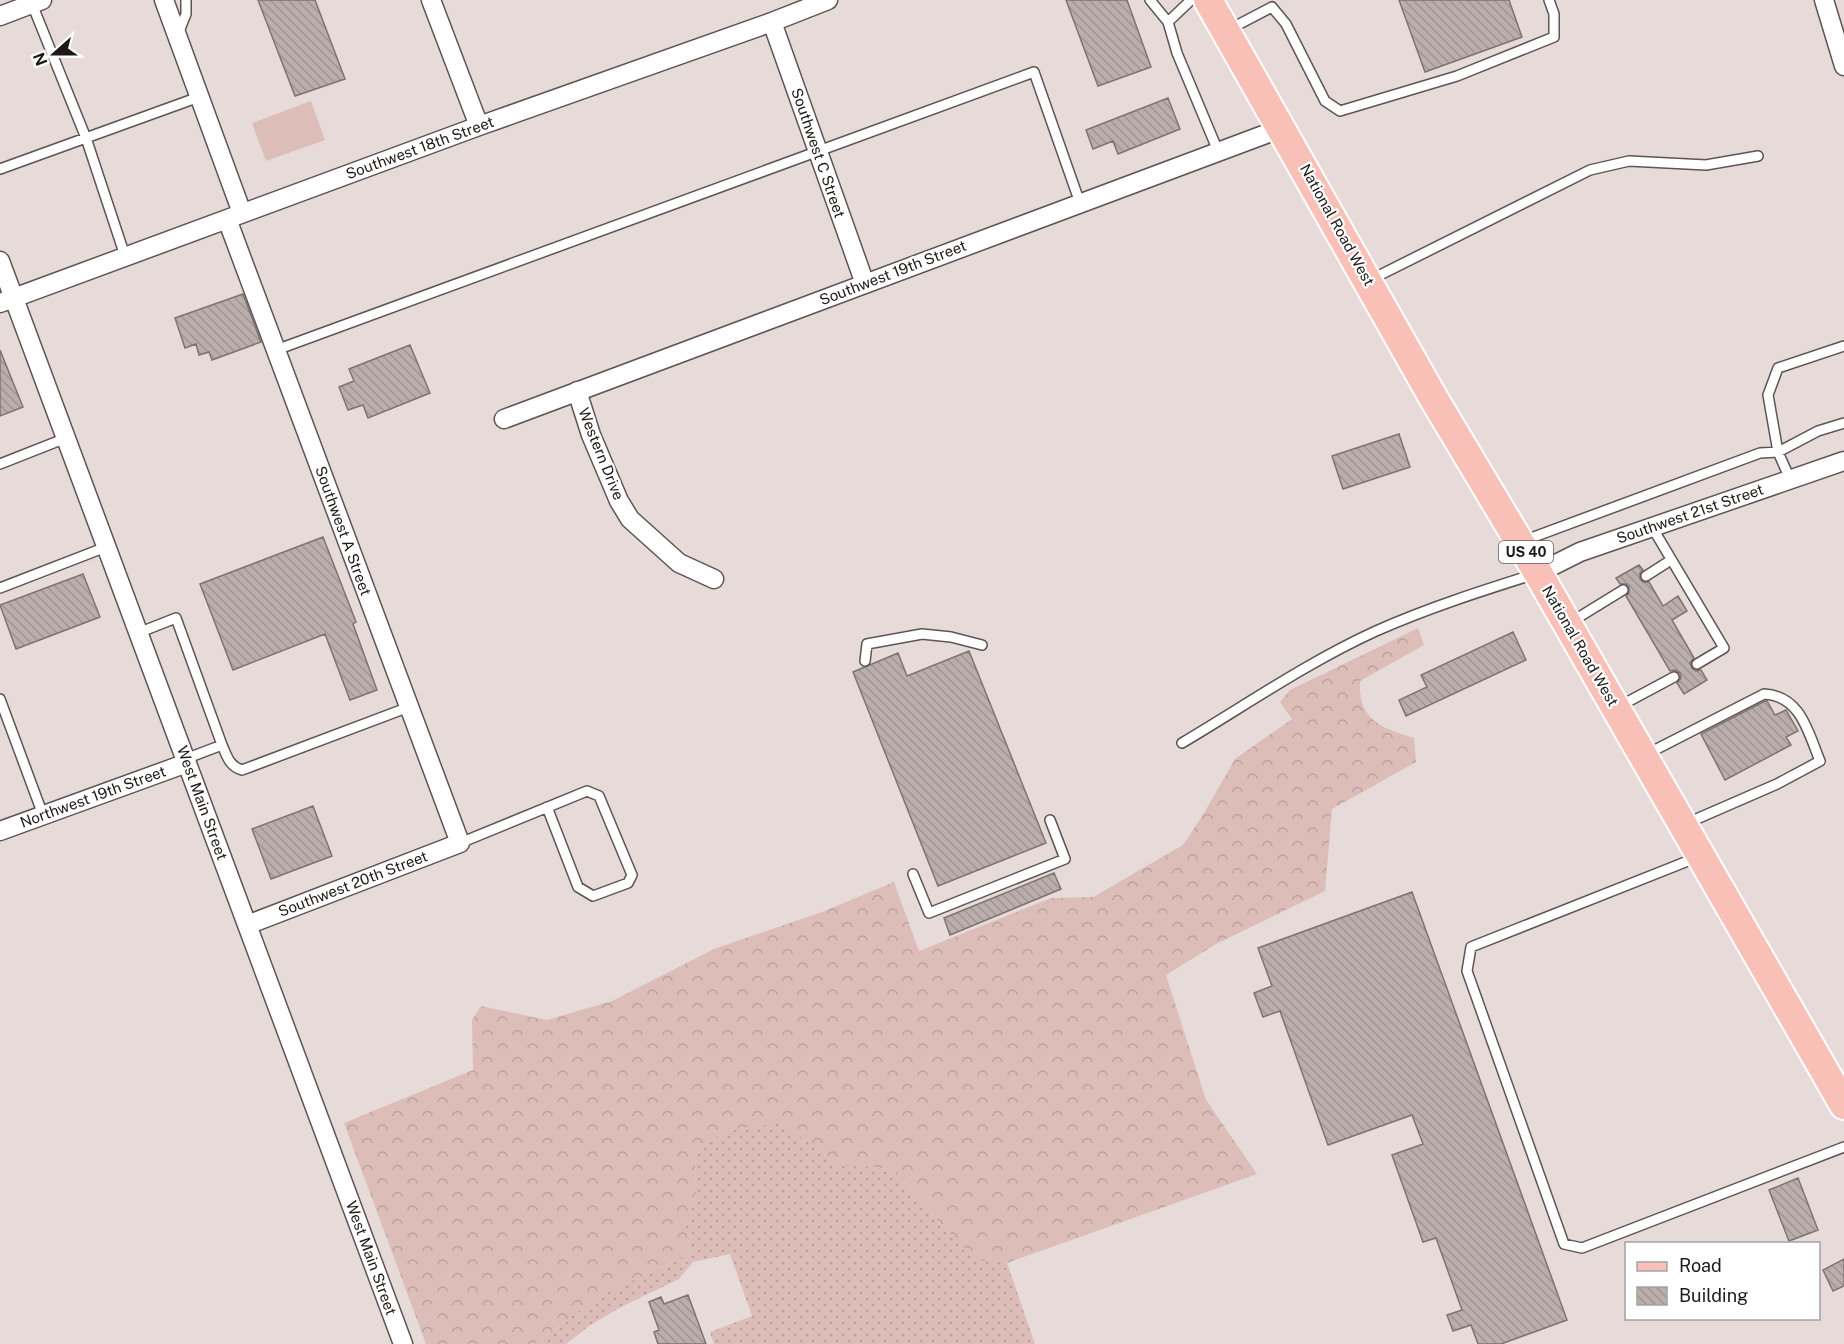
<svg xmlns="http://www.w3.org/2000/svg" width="1844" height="1344" font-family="'Public Sans',sans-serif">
<defs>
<pattern id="grass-dots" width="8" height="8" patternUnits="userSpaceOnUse" patternTransform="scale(1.5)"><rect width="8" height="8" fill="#dcbdb8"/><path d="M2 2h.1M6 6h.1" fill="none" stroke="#bca29d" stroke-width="1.8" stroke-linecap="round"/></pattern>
<pattern id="forest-crowns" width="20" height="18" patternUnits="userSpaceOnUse" patternTransform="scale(1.5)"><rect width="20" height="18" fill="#dcbdb8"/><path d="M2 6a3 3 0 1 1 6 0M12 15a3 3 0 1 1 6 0" fill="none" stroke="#bca29d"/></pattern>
<pattern id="building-back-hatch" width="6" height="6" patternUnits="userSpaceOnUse" patternTransform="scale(1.5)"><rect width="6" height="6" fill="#b9aeac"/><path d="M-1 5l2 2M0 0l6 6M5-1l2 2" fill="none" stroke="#9f9593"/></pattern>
</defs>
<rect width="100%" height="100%" fill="#e7dbd9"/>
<path fill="url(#grass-dots)" d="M781,1122L840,1165L894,1169L945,1229L977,1259L1007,1263L1035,1344H714L710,1332L752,1316L730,1254L693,1262L679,1279L621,1307L589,1326L566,1344H535L600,1295L665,1266L690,1252L685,1222L696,1193L695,1149L730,1130Z"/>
<path fill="url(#forest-crowns)" d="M1418,628L1424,645L1360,681C1358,721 1382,728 1414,738L1416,762L1332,809L1325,891L1216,944L1166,975L1206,1100L1257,1174L1007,1263L977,1260L945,1229L894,1169L840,1165L781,1123L730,1130L695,1149L696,1193L685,1222L690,1252L665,1266L600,1295L535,1344H426L344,1123L473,1070L472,1020L481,1006L547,1020L612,1001L714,949L822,912L894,882L919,951L1051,898L1093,897L1183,845L1204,813L1235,759L1292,719L1280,702L1290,690Z"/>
<path fill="#dcbdb8" d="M311,101L325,140L266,161L252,123Z"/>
<path fill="url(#building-back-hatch)" stroke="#7e7371" stroke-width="1.5" d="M258,0H315L345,79L295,96Z
M1066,0H1127L1151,67L1098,86Z
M1399,0H1509L1522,37L1425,72Z
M1168,98L1180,129L1118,154L1113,141L1093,149L1086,130Z
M243,294L261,342L212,360L209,352L199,355L196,344L185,348L175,318Z
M410,345L430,393L368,418L363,405L348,410L339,387L354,381L349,369Z
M0,350L23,407L0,416Z
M1399,434L1410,467L1343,489L1332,456Z
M323,537L356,622L353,624L377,690L350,700L325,634L233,670L200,584Z
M1639,565L1643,570L1640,573V579L1643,582H1649L1663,606L1678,596L1687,611L1672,620L1694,658L1690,663L1692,668L1696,671L1701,670L1707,680L1684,694L1677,683L1681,678L1680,673L1675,670L1670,671L1626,596L1629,593V587L1626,584H1620L1616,578Z
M83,574L100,617L16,649L0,605Z
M1513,632L1526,660L1406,716L1399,700L1427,687L1421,675Z
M969,651L1046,843L938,886L853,672L898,653L907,676Z
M1765,701H1767L1775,715L1786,710L1798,731L1786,737L1791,745L1725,780L1701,734Z
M313,806L332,856L271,879L252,829Z
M1054,873L1061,889L950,935L944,918Z
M1412,892L1567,1320L1501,1344H1478L1471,1325L1453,1331L1447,1315L1462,1310L1436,1238L1423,1242L1392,1155L1423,1144L1412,1115L1328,1145L1280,1011L1263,1017L1254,993L1272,986L1258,948Z
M1798,1178L1818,1230L1789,1241L1769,1190Z
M1844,1259V1286L1833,1291L1823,1270Z
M688,1295L706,1344H658L654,1332L659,1330L649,1302L661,1297L664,1304Z"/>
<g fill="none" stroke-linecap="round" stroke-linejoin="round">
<g stroke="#5e5453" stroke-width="12">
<path id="service" d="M1150,0L1168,22
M1191,0L1168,22L1177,53L1218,151
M32,4L86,138L125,256
M1228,30L1272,7L1286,24L1325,101L1340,111L1457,76L1554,37V14L1549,0
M178,34L186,14V0
M0,169L199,97
M1372,279L1590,170L1629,161L1706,165L1758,156
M1844,346L1778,368L1768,395L1778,452L1818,431L1844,423
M276,350L1034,72L1080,203
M0,464L66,438
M1652,527L1724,648L1697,664
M1523,541L1760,453L1778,452L1790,479
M1646,576L1671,560
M0,588L106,547
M1571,622L1623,590
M138,633L176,618L222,745L185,759
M865,661L867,644L922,634L951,637L982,645
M0,699L43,815
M1618,707L1674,677
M1182,743C1246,705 1308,662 1376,631C1428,608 1481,591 1535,574
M222,745C227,756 229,766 242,770L409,707
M1647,754L1764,694C1801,696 1808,732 1820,761L1777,784L1685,824
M460,843L587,791L599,796L632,875L628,883L593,896L578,887L547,807
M1698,857L1471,947L1467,971L1564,1244L1582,1248L1844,1147
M913,874L929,913L1065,859L1050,820"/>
</g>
<g stroke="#5e5453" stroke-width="21">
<path id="minor" d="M164,0L242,213
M431,0L479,126
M1824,0L1844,66
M0,16L42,0
M772,22L865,284
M227,219L460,843L247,925
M0,261L403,1344
M0,303L479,126L772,22L828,0
M577,391L591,435L619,501L630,519L679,563L714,579
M504,419L1282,128
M1538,573L1580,552L1844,461
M0,831L187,763"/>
</g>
<g stroke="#fff" stroke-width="32">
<path id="primary" d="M1208,0L1434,399L1538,573L1844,1105"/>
</g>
<use href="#service" stroke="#fff" stroke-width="9"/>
<use href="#minor" stroke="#fff" stroke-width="18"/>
<use href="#primary" stroke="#f8c0b7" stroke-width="28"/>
</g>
<g text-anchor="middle" stroke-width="4.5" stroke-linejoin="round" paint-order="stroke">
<rect fill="#fff" stroke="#615e5d" stroke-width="1.5" x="1499" y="541" width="54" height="22" rx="4.5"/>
<g font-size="14" font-weight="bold" fill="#1d1918">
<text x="1526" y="557">US 40</text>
</g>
<g font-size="15" fill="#1d1918" stroke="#fff">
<text transform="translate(420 148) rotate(-20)" y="5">Southwest 18th Street</text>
<text transform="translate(818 153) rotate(71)" y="5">Southwest C Street</text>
<text transform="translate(1337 225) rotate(61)" y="5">National Road West</text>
<text transform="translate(893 273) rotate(-21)" y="5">Southwest 19th Street</text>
<text transform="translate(601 454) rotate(68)" y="5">Western Drive</text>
<text transform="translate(1690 514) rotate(-19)" y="5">Southwest 21st Street</text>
<text transform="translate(343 531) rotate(70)" y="5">Southwest A Street</text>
<text transform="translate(1580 646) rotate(60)" y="5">National Road West</text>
<text transform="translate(93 797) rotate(-20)" y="5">Northwest 19th Street</text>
<text transform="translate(202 803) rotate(70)" y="5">West Main Street</text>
<text transform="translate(353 884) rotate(-21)" y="5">Southwest 20th Street</text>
<text transform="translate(371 1258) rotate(70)" y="5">West Main Street</text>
</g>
</g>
<rect x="1625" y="1242" width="195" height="78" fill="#ffffff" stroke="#a5a3a3" stroke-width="1.5"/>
<rect x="1637" y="1262" width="30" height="9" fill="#f8c0b7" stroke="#a5a3a3" stroke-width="1.5"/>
<text x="1679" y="1272" font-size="18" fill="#1d1918">Road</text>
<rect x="1637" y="1287" width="30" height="18" fill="url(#building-back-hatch)" stroke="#a5a3a3" stroke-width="1.5"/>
<text x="1679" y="1302" font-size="18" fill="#1d1918">Building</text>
<g transform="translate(54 54) rotate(249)" stroke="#ffffff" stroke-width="4.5" paint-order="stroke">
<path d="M0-4.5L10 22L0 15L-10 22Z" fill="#1d1918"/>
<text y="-9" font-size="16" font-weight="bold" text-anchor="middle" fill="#1d1918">N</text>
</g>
</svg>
